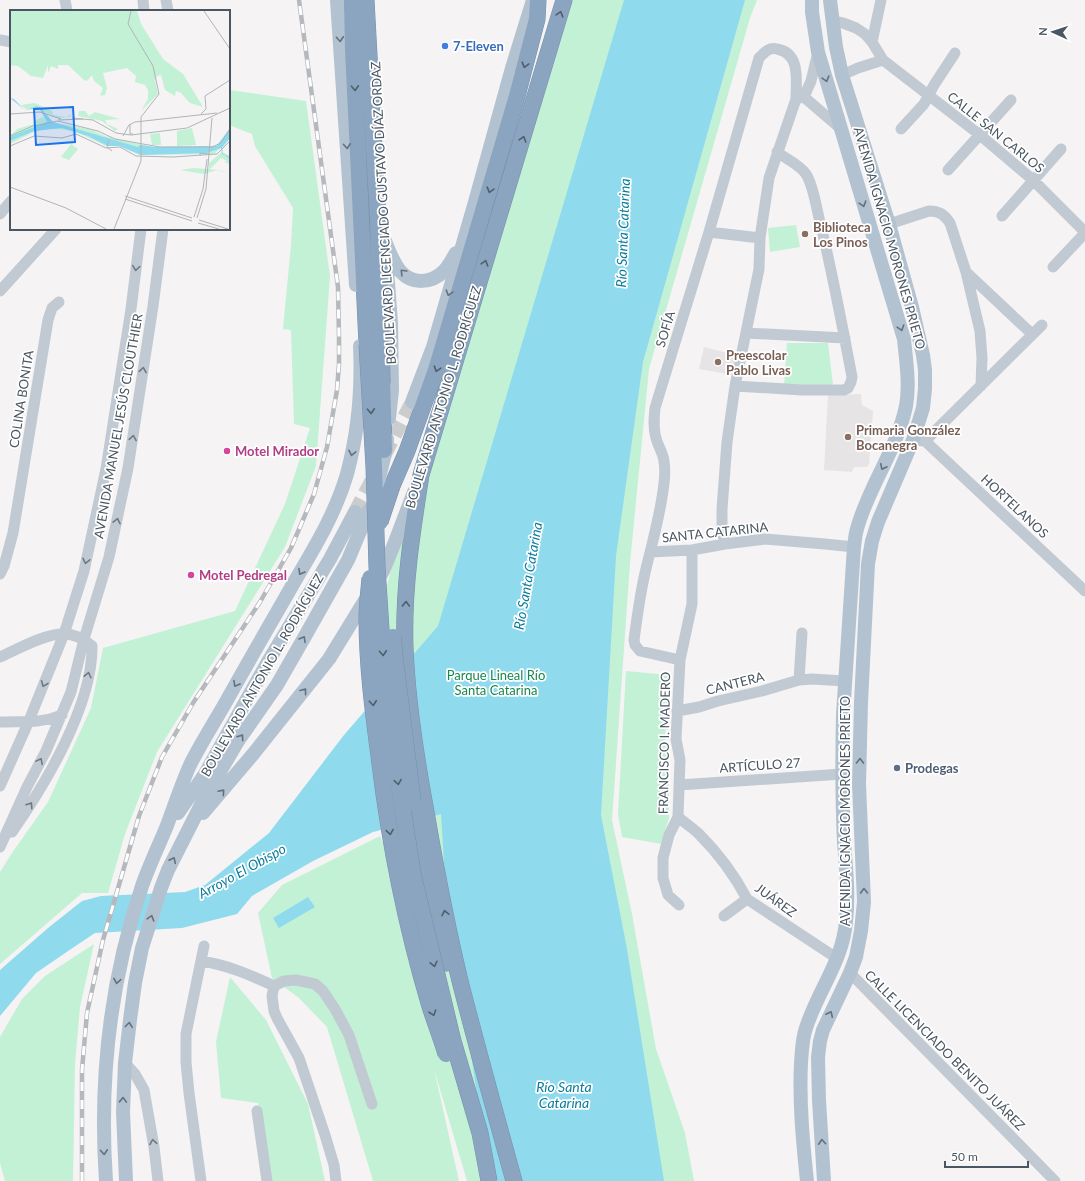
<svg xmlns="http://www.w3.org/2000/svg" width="1085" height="1181" font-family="Lato,sans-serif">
<rect width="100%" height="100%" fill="#f5f3f3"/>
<path fill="#e6e4e5" d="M704,347L735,355L733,375L699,369Z
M861,394L862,405L873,411L869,464L867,467H854L852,472L824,470L828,395Z"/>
<path fill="#c3f1d5" d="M563,0H757L750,18L649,369L630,563L612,820L632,914L656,1049L685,1133L694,1181H467L434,1069L459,1181H373L327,1027L299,998L272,978L258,913L282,885L380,836L383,844L377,799V622L400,537Z
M229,90L306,101L330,276L316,466L285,547L157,752L125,834L108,893H82L0,964V872L12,853L48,802L91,708L103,648L235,611L285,504L310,428L294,424L291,330L283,329L291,245L293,208L255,146L252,134L229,125Z
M796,225L800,247L770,252L768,228Z
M787,343H828L833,385L784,386Z
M626,671L668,675L665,741L669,767V818L661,844L622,837L618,814Z
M94,944L80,1007L75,1064L73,1181H5L0,1163V1037L22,999L45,976Z
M230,977L266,1020L308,1104L325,1181H270L258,1103L221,1098L216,1042Z"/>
<path fill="#90daee" d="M624,0H745L643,362L616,556L601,815L627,949L664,1181H491L489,1176L445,879L441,814L373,832L313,861L252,896L237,914L182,928L95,933L71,949L36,973L0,1016V970L48,928L82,901L101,896L185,892L205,885L269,833L344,735L438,626Z
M308,897L315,907L279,928L273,918Z"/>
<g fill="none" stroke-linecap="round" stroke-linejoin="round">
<path stroke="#caccce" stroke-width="14" stroke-dasharray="14 7" stroke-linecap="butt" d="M385,454L412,402
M355,512L375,474"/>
<g stroke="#7690ad" stroke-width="17">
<path id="highway" d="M352,0L353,49L367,344
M366,0L378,221L381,343
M392,486L407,451L436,370L517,96L537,19L538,0
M414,804L421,853L433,918L446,963
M514,1181C496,1116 478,1051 461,985C447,928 436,870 426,812C416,758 407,702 405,647C403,589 412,532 421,475L564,0"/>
</g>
<path stroke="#c1cad2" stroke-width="11" d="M65,0L67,11
M143,0L144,11
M166,0L168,11
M832,21L843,23L856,28L865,34L872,42L883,60L980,135L1033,180L1085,232
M0,40L11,42
M872,42L881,0
M842,75L858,68L883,60
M804,97L840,128
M804,97L811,81L818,52
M901,129L924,104L934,85L955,53
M948,170L1011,100
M0,214L11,201
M1002,216L1061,149
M889,224L929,211C939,211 944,214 950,223L966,272L980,331L982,358L981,386
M709,232L760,238
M1053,267L1085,233
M966,272L1032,334
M0,291L56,229
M746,333L845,338
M735,386L802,390H844L848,388L851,382L852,377C842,324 832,270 819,218C816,205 813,185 806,174C800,165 786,159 777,152
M913,440L925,441L1085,591
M925,441L1042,325
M725,544L722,530V509L727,442L735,386L759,269L760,238L769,178L796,99L804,97
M650,552L692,550L725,544L765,539L825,544L854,547
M0,574L4,566L13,533L48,320L52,308L59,302
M0,657C16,650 46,633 64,634C74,634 84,639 92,646C93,705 45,785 12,832
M680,660L640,651L635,645L634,640C637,617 640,595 645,573C652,543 661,513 664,483C665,475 665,468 664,461C663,453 658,446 656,438C653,428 654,418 655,408L709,232L759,58C765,52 769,47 777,49C801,53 796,81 796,99
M799,680L802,633
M677,711L699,707L718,701L762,691L799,680L812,679L845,681
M0,722C24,721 39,724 62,715
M679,785L842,774
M0,786L28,723L64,634L84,571L106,469L131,309L141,229
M678,817C685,823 693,828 699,834C718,853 735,876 747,899L838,959
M0,847L27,787L46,751L71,692L84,639L109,557L128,468L153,306L163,229
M679,905L668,895L663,878V858L669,835L678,817L680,760L676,739L680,660L692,604V550
M724,916L747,899
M201,961C228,965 250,975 274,986
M850,973L1055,1181
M274,986L272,996L274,1011L277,1018L299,1058L325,1135L334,1165L336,1181
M274,986L284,981L296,980L315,984L323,991L335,1009L349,1035L372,1104
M125,1063L135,1074L144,1090L154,1147L158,1181
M257,1111L267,1181
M201,1181L189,1093L186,1062V1034L204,946"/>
<path stroke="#b3c2d1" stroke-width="14" d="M337,0L356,285
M384,239C389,250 393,263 401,272C413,285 432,283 444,271C449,266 452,259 456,253
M386,256L391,323L392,390
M412,402L433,347L475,202L512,68L533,0
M178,813L205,774L269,660L330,559L355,512
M203,813L254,753L329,659L383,571L395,542L414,492
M106,1181C99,1081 110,981 142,886C149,866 158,847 166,828C174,807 181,785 190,765C200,745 212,726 223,707C247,664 272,621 296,579C316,545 336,512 347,474C358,433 362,388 360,346
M126,1181L123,1112L125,1063L130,1020L135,983L142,948L161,888L168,870L204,799L238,741L277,685L304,638L348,560L369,510
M807,1181C803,1143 799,1102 801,1063C802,1051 802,1039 806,1028C818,990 843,961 846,921C849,895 846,868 844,842C842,800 842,758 843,715L854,547C855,541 855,535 857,529C868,487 897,450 906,406C910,385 906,360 904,339L818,52L812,12V0
M824,1181L819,1100L818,1057L820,1041L823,1030L850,973L856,957L861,931L864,902L859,784L861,702L868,564L872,541L878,522L913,440L923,408L925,389V370L923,355L912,307L889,224L842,75L836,47L830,0"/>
<use href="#highway" stroke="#8ba5c1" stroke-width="16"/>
<g stroke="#b5b8bd" stroke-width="4.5">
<path id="rail" d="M82,1181V1070L87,1013L103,940L139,816L162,757L193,703L260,602L291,548L314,494L327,447L337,390L339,364V338L338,287L299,0"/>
</g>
<use href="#rail" stroke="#fff" stroke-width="3" stroke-dasharray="9" stroke-linecap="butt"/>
<g stroke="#7690ad" stroke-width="17" stroke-linecap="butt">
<path id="highway-bridge" d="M381,343L384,450
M367,344L374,467L377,567L383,660L393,747L413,875L453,1041L480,1133L489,1181
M380,522L392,486
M370,578C369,591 367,605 367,618C367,664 373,711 379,756C389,840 405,922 429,1003C434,1020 441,1037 446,1054
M393,637L395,660L413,802"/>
</g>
<path stroke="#b3c2d1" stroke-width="14" d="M389,418L392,390
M378,483L386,449L387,439"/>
<use href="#highway-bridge" stroke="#8ba5c1" stroke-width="16"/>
</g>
<defs><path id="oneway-chevron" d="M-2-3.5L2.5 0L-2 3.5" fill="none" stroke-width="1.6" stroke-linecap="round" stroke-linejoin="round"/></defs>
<g stroke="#505e6b">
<use href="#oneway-chevron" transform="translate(560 14) rotate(-74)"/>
<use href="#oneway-chevron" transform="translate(525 65) rotate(105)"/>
<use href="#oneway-chevron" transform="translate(355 88) rotate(87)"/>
<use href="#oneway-chevron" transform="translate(523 139) rotate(-73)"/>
<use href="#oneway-chevron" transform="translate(490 190) rotate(106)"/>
<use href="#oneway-chevron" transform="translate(485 263) rotate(-73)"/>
<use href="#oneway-chevron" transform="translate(437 369) rotate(108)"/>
<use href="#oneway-chevron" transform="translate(371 411) rotate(87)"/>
<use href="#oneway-chevron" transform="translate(406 604) rotate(-88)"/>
<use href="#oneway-chevron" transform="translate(383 653) rotate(86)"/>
<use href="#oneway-chevron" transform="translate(373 703) rotate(85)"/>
<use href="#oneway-chevron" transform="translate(398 782) rotate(81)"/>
<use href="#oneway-chevron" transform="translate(390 832) rotate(81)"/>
<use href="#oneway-chevron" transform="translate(445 913) rotate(-102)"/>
<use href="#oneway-chevron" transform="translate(434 964) rotate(77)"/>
<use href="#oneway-chevron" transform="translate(433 1013) rotate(71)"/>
</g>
<g stroke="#64717d">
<use href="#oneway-chevron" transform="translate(340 39) rotate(86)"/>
<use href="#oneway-chevron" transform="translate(826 79) rotate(74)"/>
<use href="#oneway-chevron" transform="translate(347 146) rotate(86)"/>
<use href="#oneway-chevron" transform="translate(863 204) rotate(73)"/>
<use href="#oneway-chevron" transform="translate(403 272) rotate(-134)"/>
<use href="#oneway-chevron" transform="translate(449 293) rotate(107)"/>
<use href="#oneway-chevron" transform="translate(901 328) rotate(73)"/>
<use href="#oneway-chevron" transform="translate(352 453) rotate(102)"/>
<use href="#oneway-chevron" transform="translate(883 467) rotate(116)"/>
<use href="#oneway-chevron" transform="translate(301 572) rotate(120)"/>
<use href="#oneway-chevron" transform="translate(303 639) rotate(-60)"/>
<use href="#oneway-chevron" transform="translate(236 684) rotate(119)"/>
<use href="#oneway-chevron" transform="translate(304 691) rotate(-52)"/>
<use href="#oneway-chevron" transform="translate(241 737) rotate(-56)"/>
<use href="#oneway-chevron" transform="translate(860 761) rotate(-89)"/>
<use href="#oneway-chevron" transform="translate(222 792) rotate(-49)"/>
<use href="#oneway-chevron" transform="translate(173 860) rotate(-64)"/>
<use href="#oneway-chevron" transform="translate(864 891) rotate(-91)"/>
<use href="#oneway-chevron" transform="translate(151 918) rotate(-73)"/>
<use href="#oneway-chevron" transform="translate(117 981) rotate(100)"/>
<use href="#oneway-chevron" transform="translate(830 1014) rotate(-65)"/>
<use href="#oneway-chevron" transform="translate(129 1025) rotate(-83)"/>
<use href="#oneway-chevron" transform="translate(123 1100) rotate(-88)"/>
<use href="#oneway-chevron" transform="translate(822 1142) rotate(-94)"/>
<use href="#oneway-chevron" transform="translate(104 1152) rotate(86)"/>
</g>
<g stroke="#6e7983">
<use href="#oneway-chevron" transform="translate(136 268) rotate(98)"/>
<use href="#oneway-chevron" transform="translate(143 370) rotate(-81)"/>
<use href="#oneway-chevron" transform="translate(133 438) rotate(-81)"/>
<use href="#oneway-chevron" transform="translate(117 521) rotate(-78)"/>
<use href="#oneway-chevron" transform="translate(86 561) rotate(102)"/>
<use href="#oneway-chevron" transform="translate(88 675) rotate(-77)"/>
<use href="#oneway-chevron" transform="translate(44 684) rotate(112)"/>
<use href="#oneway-chevron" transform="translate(40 761) rotate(-62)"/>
<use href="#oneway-chevron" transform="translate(30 805) rotate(-57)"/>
<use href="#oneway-chevron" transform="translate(153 1142) rotate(-99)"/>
</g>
<circle fill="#3f7fe0" stroke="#fff" stroke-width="1.5" cx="445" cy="46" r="4"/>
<g fill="#8d6e63" stroke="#fff" stroke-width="1.5">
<circle cx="805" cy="234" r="4"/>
<circle cx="718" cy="362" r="4"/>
<circle cx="848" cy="437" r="4"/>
</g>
<g fill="#d1479c" stroke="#fff" stroke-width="1.5">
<circle cx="227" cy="451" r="4"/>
<circle cx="191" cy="575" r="4"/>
</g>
<circle fill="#5c6f8a" stroke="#fff" stroke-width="1.5" cx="897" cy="768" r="4"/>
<g text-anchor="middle" stroke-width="3.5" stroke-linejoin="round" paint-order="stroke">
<g font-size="13" font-weight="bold" fill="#366cbe" stroke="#fff" text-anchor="start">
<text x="453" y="51">7-Eleven</text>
</g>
<g font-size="13" fill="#4a5661" stroke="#fff">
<text transform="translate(996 132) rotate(39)" y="5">CALLE SAN CARLOS</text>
<text transform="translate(383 213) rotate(-93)" y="5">BOULEVARD LICENCIADO GUSTAVO DÍAZ ORDAZ</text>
<text transform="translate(890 238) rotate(74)" y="5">AVENIDA IGNACIO MORONES PRIETO</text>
<text transform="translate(665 329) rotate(-73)" y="5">SOFÍA</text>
<text transform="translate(443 397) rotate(-73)" y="5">BOULEVARD ANTONIO L. RODRÍGUEZ</text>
<text transform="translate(21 399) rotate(-81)" y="5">COLINA BONITA</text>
<text transform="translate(118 426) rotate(-80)" y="5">AVENIDA MANUEL JESÚS CLOUTHIER</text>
<text transform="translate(1015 506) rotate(43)" y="5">HORTELANOS</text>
<text transform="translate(715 532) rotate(-6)" y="5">SANTA CATARINA</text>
<text transform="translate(262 675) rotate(-60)" y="5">BOULEVARD ANTONIO L. RODRÍGUEZ</text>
<text transform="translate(735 683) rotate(-14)" y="5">CANTERA</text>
<text transform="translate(664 743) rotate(-89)" y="5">FRANCISCO I. MADERO</text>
<text transform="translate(760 765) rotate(-4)" y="5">ARTÍCULO 27</text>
<text transform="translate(845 811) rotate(-90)" y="5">AVENIDA IGNACIO MORONES PRIETO</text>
<text transform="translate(776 900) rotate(36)" y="5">JUÁREZ</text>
<text transform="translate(945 1050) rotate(45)" y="5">CALLE LICENCIADO BENITO JUÁREZ</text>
</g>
<g font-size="13" font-weight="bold" fill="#785e54" stroke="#fff" text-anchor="start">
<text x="813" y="232">Biblioteca<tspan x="813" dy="15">Los Pinos</tspan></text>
<text x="726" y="360">Preescolar<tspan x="726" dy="15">Pablo Livas</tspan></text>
<text x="856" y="435">Primaria González<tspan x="856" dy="15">Bocanegra</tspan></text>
</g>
<g font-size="13" font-weight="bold" fill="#b23c85" stroke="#fff" text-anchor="start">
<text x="235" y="456">Motel Mirador</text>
<text x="199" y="580">Motel Pedregal</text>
</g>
<g font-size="13" fill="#17864f" stroke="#fff">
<text x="496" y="680">Parque Lineal Río<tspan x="496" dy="15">Santa Catarina</tspan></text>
</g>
<g font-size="13" font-weight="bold" fill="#4e5e75" stroke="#fff" text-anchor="start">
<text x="905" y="773">Prodegas</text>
</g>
<g font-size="14" font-style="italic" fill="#0c7c9b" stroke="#fff">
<text transform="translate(623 233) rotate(-88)" y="5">Río Santa Catarina</text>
<text transform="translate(528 576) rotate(-80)" y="5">Río Santa Catarina</text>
<text transform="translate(242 871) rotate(-29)" y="5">Arroyo El Obispo</text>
<text x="564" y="1092">Río Santa<tspan x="564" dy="16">Catarina</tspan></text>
</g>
</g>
<g transform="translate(10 10)">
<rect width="220" height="220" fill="#f5f3f3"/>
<path d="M0,1H127L131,14L153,49L173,64L193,97L180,93L171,83L166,81L165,86L155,80L151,65L147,66L145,71L148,84L131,101L138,89V80L135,75L125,72L126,66L117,58L93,63L97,78L95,85L90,86L93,78L84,71L82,65L77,71L74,70L58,55H48V59L41,56L38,63V55L33,68L21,66L8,56L0,55ZM25,93L42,101L43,105L57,107L61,104L60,107L48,108L34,102L29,96L16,99L11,95ZM69,101H75L79,106L85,102L110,109L95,110L97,114L108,119L105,121L92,111L68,106ZM33,107L36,111L80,119L95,126L143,137L206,136L220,119V129L204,144L130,145L111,136H96L64,121L42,118L24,122L0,134V126L7,119L24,114L23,112ZM182,118L186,135L167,136V121ZM150,123L151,135H142L140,124ZM61,134L68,139L59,150L51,147ZM212,142L220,146V154L214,152L217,151L211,148L199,160V153ZM184,158L209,160L220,164L207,160L194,164L170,160Z" fill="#c3f1d5"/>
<path d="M0,88L4,89L15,100L27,96L30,97L43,112L128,137L130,135L145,137L207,136L220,118V128L212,138L213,144L220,147V153L219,148L212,144L211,138L197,143L131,145L109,136H98L78,126L52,118L24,121L0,131V127L4,125L37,112L29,98L15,100Z" fill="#90daee"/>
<path fill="none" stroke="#b1b4b9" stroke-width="1" d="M194,1L220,39M0,104L30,102L51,109M191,104L196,99L195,86L220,70M62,108L83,110L106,123L121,125L177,118L220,98M48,110L73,109M120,114V124H123M24,116L48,111L88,121L105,129L150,137H202L211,133L220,119M0,126L25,115M113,126L119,115L125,112L207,103M99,130L97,137L102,141M0,136L24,126L52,128L66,124L96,138L110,137L126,146L163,147L207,144L220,131M190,146V143L199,144M0,177L56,198L96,219M115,186L182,208M115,189L182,211M184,207L193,179L197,149M187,208L196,179L202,108M189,210L218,219M188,213L209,219M104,219L131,151V107L149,84L143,56L118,14L121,1"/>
<path fill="#1a73e8" fill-opacity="0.15" stroke="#1a73e8" stroke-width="2" d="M63,97L65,132L26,135L24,99Z"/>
<rect width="220" height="220" fill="none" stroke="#4a5661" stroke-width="2"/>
</g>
<g transform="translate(1053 32) rotate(273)" stroke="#ffffff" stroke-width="3" paint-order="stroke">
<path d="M0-3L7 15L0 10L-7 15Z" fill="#4a5661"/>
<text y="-6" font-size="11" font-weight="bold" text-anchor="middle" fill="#4a5661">N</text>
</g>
<path d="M945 1161v6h83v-6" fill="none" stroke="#4a5661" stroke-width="2"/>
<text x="951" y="1161" font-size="12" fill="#4a5661" stroke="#ffffff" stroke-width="3" paint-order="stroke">50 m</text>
</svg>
